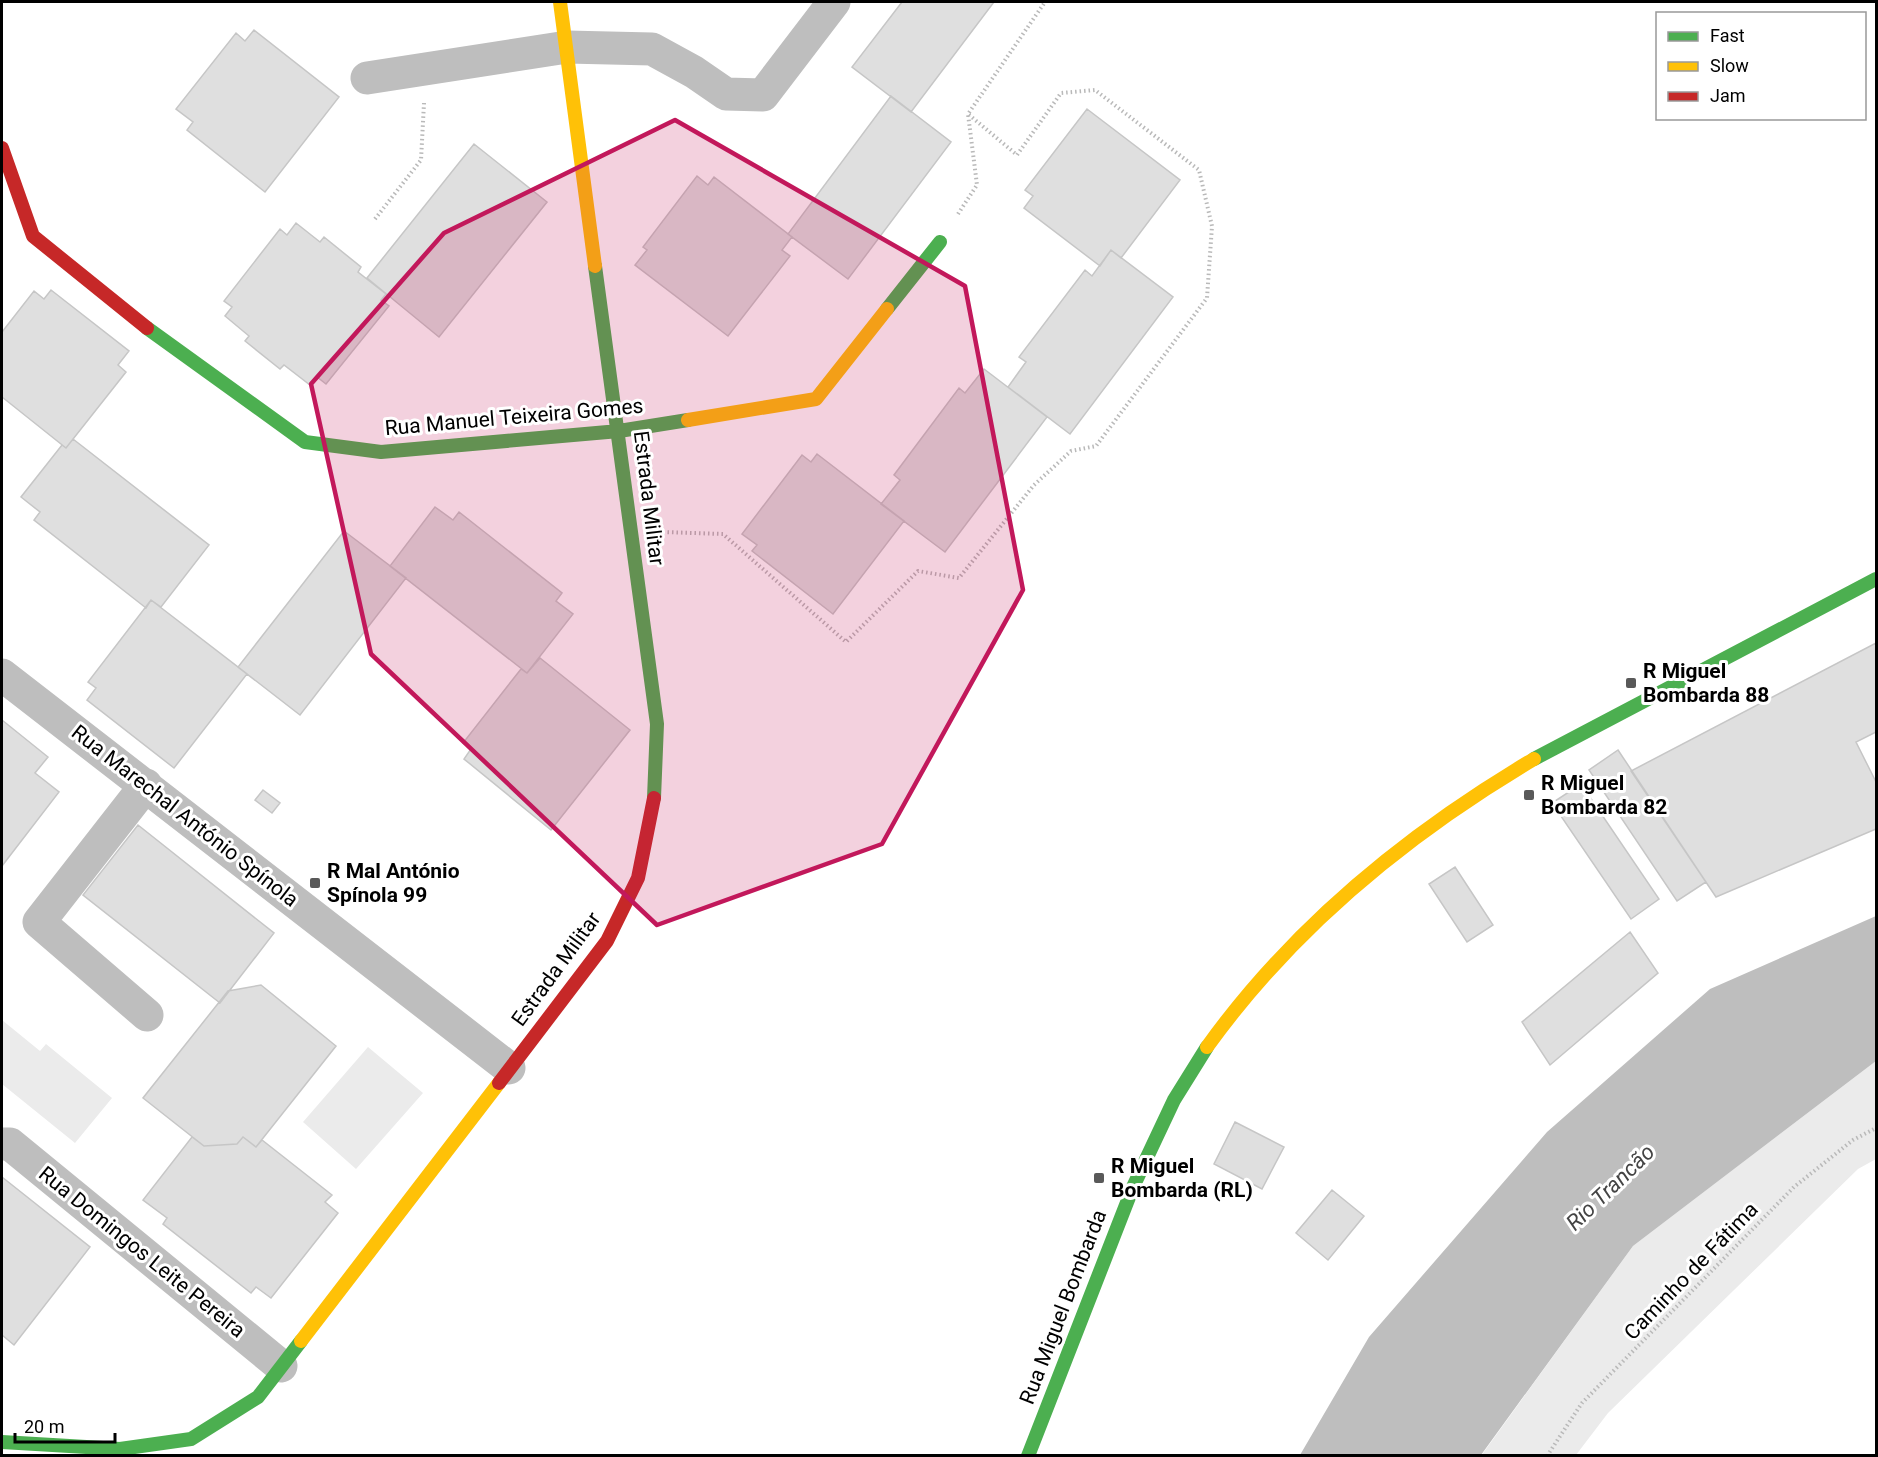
<svg xmlns="http://www.w3.org/2000/svg" width="1878" height="1457" font-family="Roboto,sans-serif">
<rect width="100%" height="100%" fill="#fff"/>
<path fill="#ebebeb" d="M2,1020L40,1051L46,1044L112,1098L75,1143L2,1084Z
M368,1047L423,1093L356,1169L303,1122Z
M1876,1061V1159L1858,1169L1608,1413L1576,1455L1481,1456L1633,1246Z"/>
<path fill="#bebebe" d="M1876,916V1061L1633,1246L1481,1455H1300L1369,1337L1547,1132L1710,989Z"/>
<path fill="#dfdfdf" stroke="#c6c6c6" stroke-width="1.5" d="M902,2H994L911,112L852,67Z
M254,30L339,97L265,192L187,130L193,122L176,109L236,33L245,41Z
M891,96L951,142L848,279L788,234Z
M1087,109L1180,180L1121,258L1111,250L1100,266L1024,208L1033,196L1025,190Z
M474,144L547,202L439,337L367,278Z
M697,176L708,185L714,177L792,237L782,250L790,256L728,336L635,265L647,250L643,247Z
M296,223L320,242L324,237L361,267L358,272L386,294L381,300L389,306L326,384L317,377L310,385L284,365L280,369L245,341L249,336L225,316L232,307L224,301L280,229L287,235Z
M1111,250L1173,297L1070,434L1008,387L1026,362L1019,357L1085,270L1092,276Z
M51,290L129,351L118,365L126,372L66,448L2,397V332L34,291L44,299Z
M984,369L1047,417L945,552L881,504L900,480L894,475L959,388L965,393Z
M73,439L209,545L161,607L151,600L146,608L34,520L40,512L21,497L62,445L66,448Z
M817,454L904,521L833,614L752,551L757,545L742,534L802,455L811,462Z
M435,507L453,520L459,512L562,593L556,601L573,614L527,673L390,566Z
M344,531L406,578L300,715L238,667Z
M151,600L247,674L174,768L87,700L96,688L88,682Z
M1876,643V732L1856,742L1876,782V829L1716,897L1631,771Z
M540,658L630,730L551,830L464,759L471,749L463,743L521,669L527,673Z
M2,720L48,757L35,773L59,792L2,866Z
M1618,750L1706,882L1677,901L1589,770Z
M1581,784L1659,899L1631,919L1552,803Z
M263,790L280,803L272,813L255,800Z
M138,825L274,933L220,1003L83,895Z
M1455,867L1493,925L1467,942L1429,884Z
M1630,932L1658,973L1550,1065L1522,1022Z
M261,985L336,1046L256,1147L243,1137L237,1144L204,1146L143,1098L228,991Z
M1235,1122L1284,1147L1262,1189L1214,1164Z
M192,1137L204,1146L237,1144L243,1137L256,1147L262,1140L332,1195L325,1202L338,1213L271,1298L256,1287L251,1293L163,1224L167,1218L143,1200Z
M2,1177L90,1247L14,1345L2,1335Z
M1332,1190L1364,1216L1328,1260L1296,1233Z"/>
<g fill="none" stroke-linecap="round" stroke-linejoin="round">
<path stroke="#b9b9b9" stroke-width="4" stroke-dasharray="1.5 3" stroke-linecap="butt" d="M958,214L977,185L968,114L1045,2
M375,219L421,160L424,103
M663,532L723,534L846,642L918,571L959,578L1034,485L1071,451L1096,446L1207,298L1212,226L1199,170L1095,90L1061,93L1017,155L968,114
M1547,1456L1582,1403L1794,1187L1853,1140L1876,1128"/>
<path stroke="#bebebe" stroke-width="33" d="M367,78L567,47L652,49L694,72L726,94L763,95L834,2
M2,675L509,1068
M146,785L39,922L147,1015
M2,1144H10L281,1366"/>
<path stroke="#4caf50" stroke-width="14" d="M595,266L657,724L654,798
M887,309L940,242
M147,328L305,442L381,452L619,431L688,420
M1534,759L1876,579
M2,1442L120,1449L191,1439L258,1397L301,1341
M1028,1456L1133,1187L1174,1100L1207,1047"/>
<path stroke="#ffc107" stroke-width="14" d="M560,2L595,266
M688,420L816,399L887,309
M1207,1047C1294,926 1407,834 1534,759
M301,1341L499,1083"/>
<path stroke="#c62828" stroke-width="14" d="M2,148L33,236L147,328
M499,1083L607,941L638,878L654,798"/>
</g>
<path fill="#c2185b" fill-opacity="0.2" stroke="#c2185b" stroke-width="4.5" stroke-linejoin="round" d="M675,120L965,286L1023,590L882,844L657,925L371,654L311,384L444,233Z"/>
<g fill="#595959" stroke="#fff" stroke-width="2">
<rect x="1625" y="677" width="12" height="12" rx="3"/>
<rect x="1523" y="789" width="12" height="12" rx="3"/>
<rect x="309" y="877" width="12" height="12" rx="3"/>
<rect x="1093" y="1172" width="12" height="12" rx="3"/>
</g>
<g text-anchor="middle" stroke-width="6" stroke-linejoin="round" paint-order="stroke">
<g font-size="21" fill="#000" stroke="#fff">
<text transform="translate(514 417) rotate(-5)" y="7">Rua Manuel Teixeira Gomes</text>
<text transform="translate(649 498) rotate(83)" y="7">Estrada Militar</text>
<text transform="translate(185 816) rotate(38)" y="7">Rua Marechal António Spínola</text>
<text transform="translate(556 969) rotate(-54)" y="7">Estrada Militar</text>
<text transform="translate(142 1252) rotate(39)" y="7">Rua Domingos Leite Pereira</text>
<text transform="translate(1691 1271) rotate(-46)" y="7">Caminho de Fátima</text>
<text transform="translate(1063 1307) rotate(-69)" y="7">Rua Miguel Bombarda</text>
</g>
<g font-size="21" font-weight="bold" fill="#000" stroke="#fff" text-anchor="start">
<text x="1643" y="678">R Miguel<tspan x="1643" dy="24">Bombarda 88</tspan></text>
<text x="1541" y="790">R Miguel<tspan x="1541" dy="24">Bombarda 82</tspan></text>
<text x="327" y="878">R Mal António<tspan x="327" dy="24">Spínola 99</tspan></text>
<text x="1111" y="1173">R Miguel<tspan x="1111" dy="24">Bombarda (RL)</tspan></text>
</g>
<g font-size="22" font-style="italic" fill="#434343" stroke="#fff">
<text transform="translate(1610 1187) rotate(-44)" y="8">Rio Trancão</text>
</g>
</g>
<rect width="1878" height="1457" fill="none" stroke="#000000" stroke-width="6"/>
<rect x="1656" y="12" width="210" height="108" fill="#ffffff" stroke="#999999" stroke-width="1.5"/>
<rect x="1668" y="32" width="30" height="9" fill="#4caf50" stroke="#999999" stroke-width="1.5"/>
<text x="1710" y="42" font-size="18" fill="#000000">Fast</text>
<rect x="1668" y="62" width="30" height="9" fill="#ffc107" stroke="#999999" stroke-width="1.5"/>
<text x="1710" y="72" font-size="18" fill="#000000">Slow</text>
<rect x="1668" y="92" width="30" height="9" fill="#c62828" stroke="#999999" stroke-width="1.5"/>
<text x="1710" y="102" font-size="18" fill="#000000">Jam</text>
<path d="M15 1433v9h100v-9" fill="none" stroke="#000000" stroke-width="3"/>
<text x="24" y="1433" font-size="18" fill="#000000" stroke="#ffffff" stroke-width="4.5" paint-order="stroke">20 m</text>
</svg>
